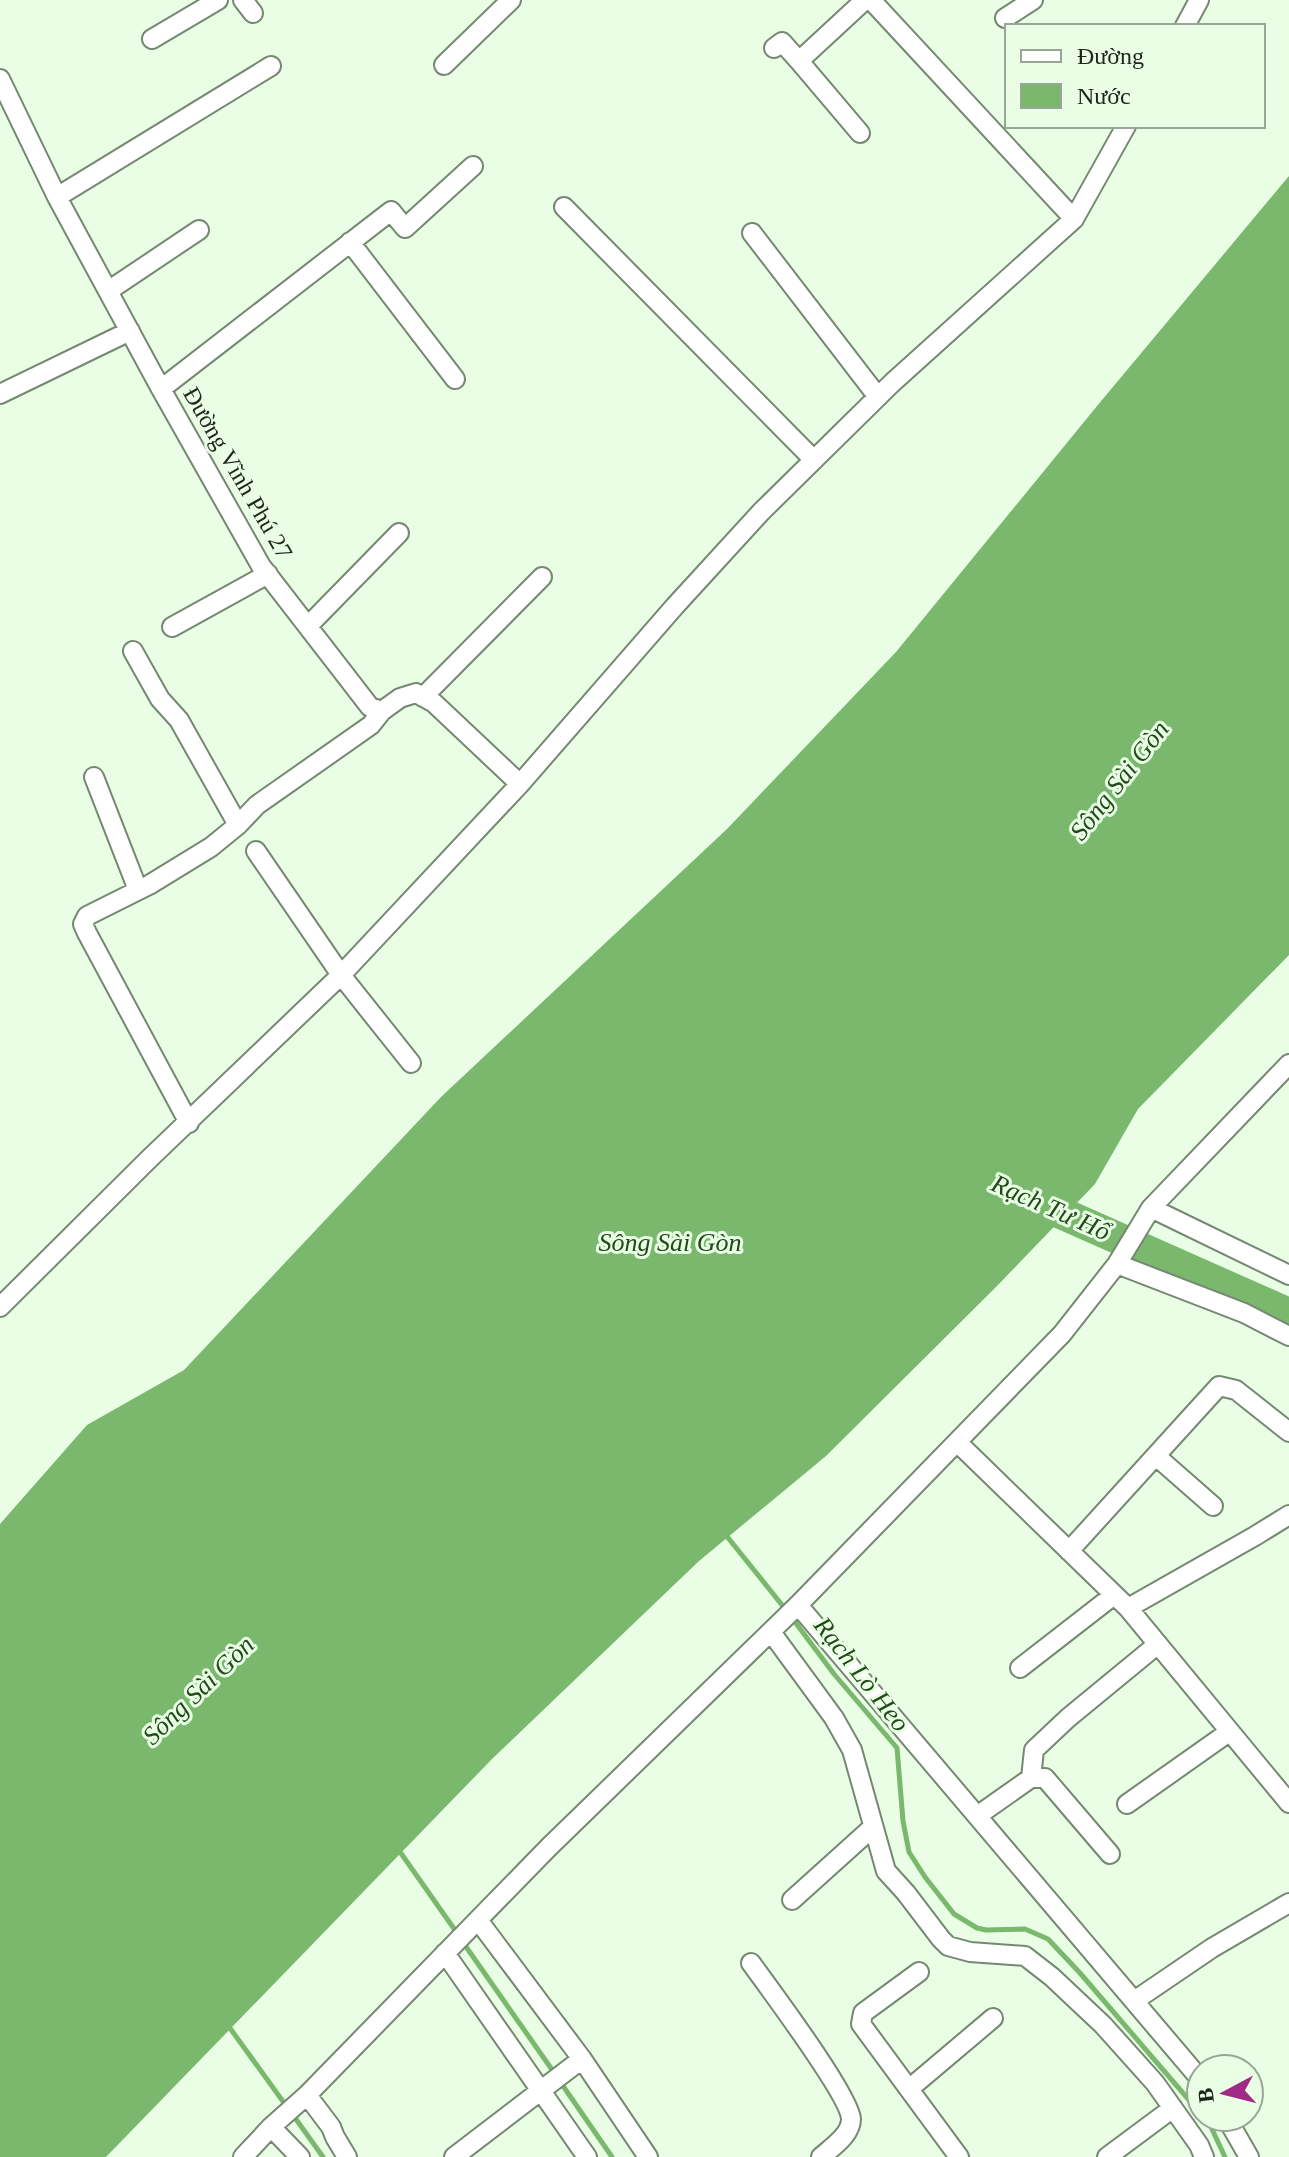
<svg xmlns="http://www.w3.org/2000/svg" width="1289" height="2157" font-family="'Times New Roman',serif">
<rect width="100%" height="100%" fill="#e9fee5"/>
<path fill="#79b86d" d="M1289,176V955L1138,1109L1095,1184L997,1286L826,1456L699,1561L492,1759L106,2157H0V1524L87,1425L184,1370L441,1097L727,829L896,652L1097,406Z"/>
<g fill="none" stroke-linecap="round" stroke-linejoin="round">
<path stroke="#79b86d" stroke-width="5" d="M725,1534L786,1610
M792,1618L834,1674L897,1748L903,1821L909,1852L925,1877L954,1914L977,1928L986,1930L1025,1929L1048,1939L1080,1973L1201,2114
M398,1849L457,1933
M462,1941L555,2074
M227,2024L287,2107
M561,2083L612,2157
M293,2115L323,2157
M1204,2117L1211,2127L1225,2157"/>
<path stroke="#79b86d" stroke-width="32" d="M1025,1197L1289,1314"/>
<g stroke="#758871" stroke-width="22">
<path id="minor" d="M243,0L253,13
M871,0L1074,219
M1005,18L1033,0
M1185,26L1199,0
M152,39L218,0
M774,48L782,42L799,61
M444,65L511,0
M0,79L57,197L161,389L261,566L370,707L382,711L400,698L416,693L434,703L520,784
M860,133L799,61L865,0
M57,197L271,66
M564,207L814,460
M752,233L878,397
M350,242L455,379
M108,291L199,230
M161,389L391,211L405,228L473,166
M0,394L130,331
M308,626L399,533
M172,627L268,574
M133,651L160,699L179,720L238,825
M423,697L542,577
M94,777L138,890
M256,851L341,975L411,1063
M189,1123L87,933L83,924L87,916L149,885L211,847L238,825L257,805L371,725L382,711
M1151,1208L1289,1275
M1117,1264L1244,1313L1289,1336
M0,1307L149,1159L341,975L520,784L675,606L761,512L892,383L1074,219L1126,126
M957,1442L1128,1608L1289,1803
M1156,1456L1213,1506
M1069,1551L1219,1386L1236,1390L1289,1432
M798,1605L1201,2080
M1128,1608L1255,1536L1289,1515
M771,1632L834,1718L852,1750L886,1871L906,1893L941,1939L948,1946L970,1952L1025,1956L1052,1977L1103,2025L1155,2083L1199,2145L1204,2157
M1020,1668L1114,1595
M1031,1778L1034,1750L1068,1718L1158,1644
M1127,1804L1229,1732
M977,1816L1031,1778H1045L1110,1854
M792,1900L873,1827
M478,1920L582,2059L648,2157
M445,1953L587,2157
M751,1963C769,1988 850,2096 851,2119C851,2135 832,2147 821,2157
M919,1972L863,2013L861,2024L959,2157
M1134,2001L1212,1948L1289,1903
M909,2089L993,2018
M307,2095L331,2127L335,2137L347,2157
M1226,2117L1249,2157
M271,2127L300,2157
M243,2157L271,2127L307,2095L549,1847L798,1605L1062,1334L1117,1264L1151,1208L1289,1064
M454,2157L582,2059
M1107,2157L1173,2108"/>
</g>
<use href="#minor" stroke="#fff" stroke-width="18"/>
</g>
<g text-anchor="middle" stroke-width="6" stroke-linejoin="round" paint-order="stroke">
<g font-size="24" fill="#1e251c" stroke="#e9fee5">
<text transform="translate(238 473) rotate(60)" y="8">Đường Vĩnh Phú 27</text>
</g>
<g font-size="26" font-style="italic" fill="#204a17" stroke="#e9fee5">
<text transform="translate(1119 780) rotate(-52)" y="9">Sông Sài Gòn</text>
<text transform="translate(1051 1207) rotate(24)" y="9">Rạch Tư Hổ</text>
<text x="670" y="1251">Sông Sài Gòn</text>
<text transform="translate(862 1674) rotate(52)" y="9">Rạch Lò Heo</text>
<text transform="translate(198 1690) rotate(-44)" y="9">Sông Sài Gòn</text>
</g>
</g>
<rect x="1005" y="24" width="260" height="104" fill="#e9fee5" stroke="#98a795" stroke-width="2"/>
<rect x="1021" y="50" width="40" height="12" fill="#ffffff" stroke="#98a795" stroke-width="2"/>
<text x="1077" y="64" font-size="24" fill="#1e251c">Đường</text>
<rect x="1021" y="84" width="40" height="24" fill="#79b86d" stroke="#98a795" stroke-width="2"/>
<text x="1077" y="104" font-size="24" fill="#1e251c">Nước</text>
<g transform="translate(1225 2093) rotate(263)"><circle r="38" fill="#e9fee5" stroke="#98a795" stroke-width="2"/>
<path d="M0-6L14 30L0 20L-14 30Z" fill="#9f2b86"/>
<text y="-12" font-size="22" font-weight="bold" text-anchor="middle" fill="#1e251c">B</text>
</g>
</svg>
